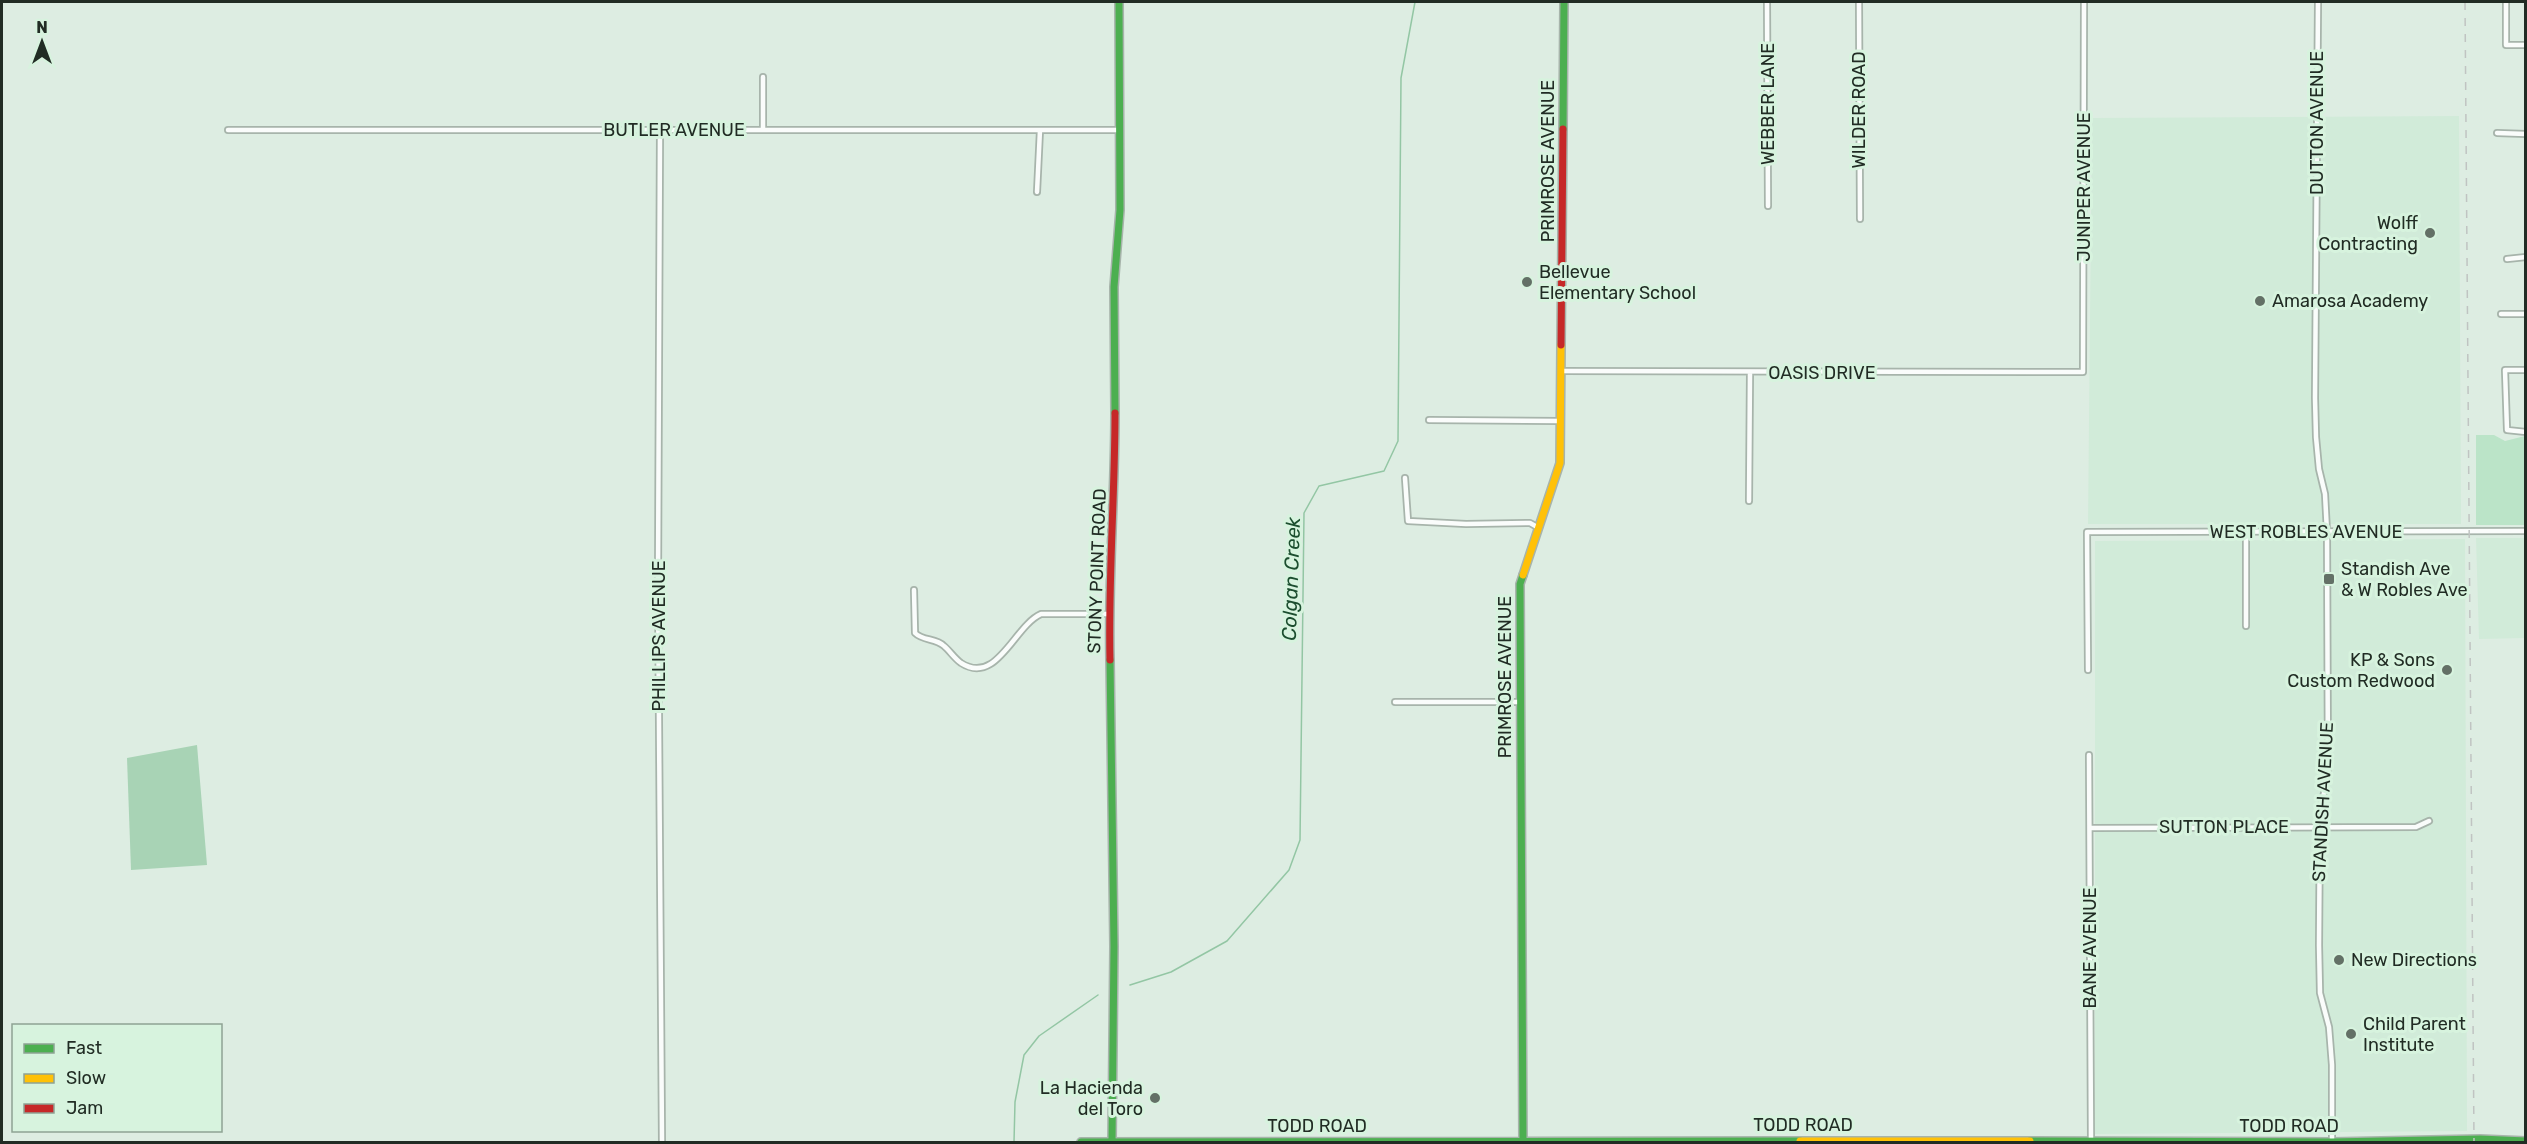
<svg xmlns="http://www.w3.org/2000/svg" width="2527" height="1144" font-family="Rubik,sans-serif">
<rect width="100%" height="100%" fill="#ddede2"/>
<path fill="#d1ebd9" d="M2459,116L2461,524H2088L2092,118Z
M2476,538H2525V638L2479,639Z
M2465,539L2467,1131L2095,1134V541Z"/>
<path fill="#bbe4c8" d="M2476,435H2494L2505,441L2525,436V525H2476Z"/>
<path fill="#a8d3b5" d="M197,745L207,865L131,870L127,758Z"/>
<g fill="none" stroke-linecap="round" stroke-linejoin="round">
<path stroke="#93c6a4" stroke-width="1.5" d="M1130,985L1171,972L1227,941L1289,870L1300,840L1304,513L1319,486L1384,471L1398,441L1401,78L1415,2
M1014,1142L1015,1102L1024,1055L1039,1036L1098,995"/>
<g stroke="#a7b4ab" stroke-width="8">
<path id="street" d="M1767,2L1768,206
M1859,2L1860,219
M2318,2L2315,398L2316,437L2319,469L2325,494L2327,532L2328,777L2320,809L2319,945L2320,993L2329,1027L2332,1065V1142
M2506,2V45H2526
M763,77V130
M228,130H1119
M660,130L658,583L662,1142
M2497,133L2526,134
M1037,192L1040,130
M2507,259L2526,257
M2501,314H2526
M2526,370H2505L2507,430L2526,432
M1561,371L2083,372L2084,2
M1429,420L1560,421
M1405,478L1408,521L1466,524L1530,523L1539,528
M1749,501L1750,373
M2246,533V626
M914,590L915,633C923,641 936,638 944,646C950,651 954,658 961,663C997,686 1014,626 1041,614H1109
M2088,670L2087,532L2526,531
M1395,702H1520
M2089,755L2091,1140
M2090,828L2416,827L2429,821"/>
</g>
<g stroke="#a7b4ab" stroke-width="10">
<path id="fast" d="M1563,129L1564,2
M1115,413L1114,287L1120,210L1119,2
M1523,575L1520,584L1523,1142
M1110,660L1114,946L1112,1142
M2030,1141L2332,1142L2480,1139L2526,1141
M1081,1142L1800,1141"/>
</g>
<g stroke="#a7b4ab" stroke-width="10">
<path id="slow" d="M1523,575L1560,463L1561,345
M1800,1141H2030"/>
</g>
<g stroke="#a7b4ab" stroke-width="10">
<path id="jam" d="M1561,345L1563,129
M1110,660C1108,578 1115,496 1115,413"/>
</g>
<use href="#street" stroke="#fafcfb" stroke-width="4.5"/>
<use href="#fast" stroke="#4caf50" stroke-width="7"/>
<use href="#slow" stroke="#ffc107" stroke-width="7"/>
<use href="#jam" stroke="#c62828" stroke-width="7"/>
<path stroke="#c0c4c2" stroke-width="1.5" stroke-dasharray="8 8" stroke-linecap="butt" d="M2465,2L2474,1142"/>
</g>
<g fill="#637066" stroke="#d7f3de" stroke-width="2">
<circle cx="2430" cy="233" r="6"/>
<circle cx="1527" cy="282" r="6"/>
<circle cx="2260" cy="301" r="6"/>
<rect x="2323" y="573" width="12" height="12" rx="3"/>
<circle cx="2447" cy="670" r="6"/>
<circle cx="2339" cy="960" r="6"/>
<circle cx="2351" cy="1034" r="6"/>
<circle cx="1155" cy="1098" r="6"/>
</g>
<g text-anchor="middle" stroke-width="6" stroke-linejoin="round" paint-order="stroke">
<g font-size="18" fill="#212c24" stroke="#d7f3de">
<text transform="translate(1768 104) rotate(-90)" y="6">WEBBER LANE</text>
<text transform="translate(1859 110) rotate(-90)" y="6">WILDER ROAD</text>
<text transform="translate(2317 123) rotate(-90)" y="6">DUTTON AVENUE</text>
<text x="674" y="136">BUTLER AVENUE</text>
<text transform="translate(1548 161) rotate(-90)" y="6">PRIMROSE AVENUE</text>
<text transform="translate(2084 187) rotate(-90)" y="6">JUNIPER AVENUE</text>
<text x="1822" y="379">OASIS DRIVE</text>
<text x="2306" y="538">WEST ROBLES AVENUE</text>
<text transform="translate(1097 571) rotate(-88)" y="6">STONY POINT ROAD</text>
<text transform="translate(659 636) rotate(-90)" y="6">PHILLIPS AVENUE</text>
<text transform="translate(1505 677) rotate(-90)" y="6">PRIMROSE AVENUE</text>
<text transform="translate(2323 802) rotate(-87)" y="6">STANDISH AVENUE</text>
<text x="2224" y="833">SUTTON PLACE</text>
<text transform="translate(2090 948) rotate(-90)" y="6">BANE AVENUE</text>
<text x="1803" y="1131">TODD ROAD</text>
<text x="1317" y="1132">TODD ROAD</text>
<text x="2289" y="1132">TODD ROAD</text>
</g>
<g font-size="18" fill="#212c24" stroke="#d7f3de" text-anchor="start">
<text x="2418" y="229" text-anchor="end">Wolff<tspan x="2418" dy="21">Contracting</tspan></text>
<text x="1539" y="278">Bellevue<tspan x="1539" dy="21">Elementary School</tspan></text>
<text x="2272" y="307">Amarosa Academy</text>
<text x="2341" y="575">Standish Ave<tspan x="2341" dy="21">&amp; W Robles Ave</tspan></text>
<text x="2435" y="666" text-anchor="end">KP &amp; Sons<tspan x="2435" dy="21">Custom Redwood</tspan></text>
<text x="2351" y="966">New Directions</text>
<text x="2363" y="1030">Child Parent<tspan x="2363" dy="21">Institute</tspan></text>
<text x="1143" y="1094" text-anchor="end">La Hacienda<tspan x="1143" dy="21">del Toro</tspan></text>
</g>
<g font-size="20" font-style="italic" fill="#1c4e2f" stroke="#d7f3de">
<text transform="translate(1291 579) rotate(-88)" y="7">Colgan Creek</text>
</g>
</g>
<rect width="2527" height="1144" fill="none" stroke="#212c24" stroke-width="6"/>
<rect x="12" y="1024" width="210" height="108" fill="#d7f3de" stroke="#8ea394" stroke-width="1.5"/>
<rect x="24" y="1044" width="30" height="9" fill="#4caf50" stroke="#8ea394" stroke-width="1.5"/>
<text x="66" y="1054" font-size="18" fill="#212c24">Fast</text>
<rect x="24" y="1074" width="30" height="9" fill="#ffc107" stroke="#8ea394" stroke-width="1.5"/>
<text x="66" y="1084" font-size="18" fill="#212c24">Slow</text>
<rect x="24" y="1104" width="30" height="9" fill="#c62828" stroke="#8ea394" stroke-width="1.5"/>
<text x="66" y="1114" font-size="18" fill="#212c24">Jam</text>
<g transform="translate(42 42)" stroke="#d7f3de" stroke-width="4.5" paint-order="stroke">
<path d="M0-4.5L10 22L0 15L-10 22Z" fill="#212c24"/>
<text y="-9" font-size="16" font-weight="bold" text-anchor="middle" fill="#212c24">N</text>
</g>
</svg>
